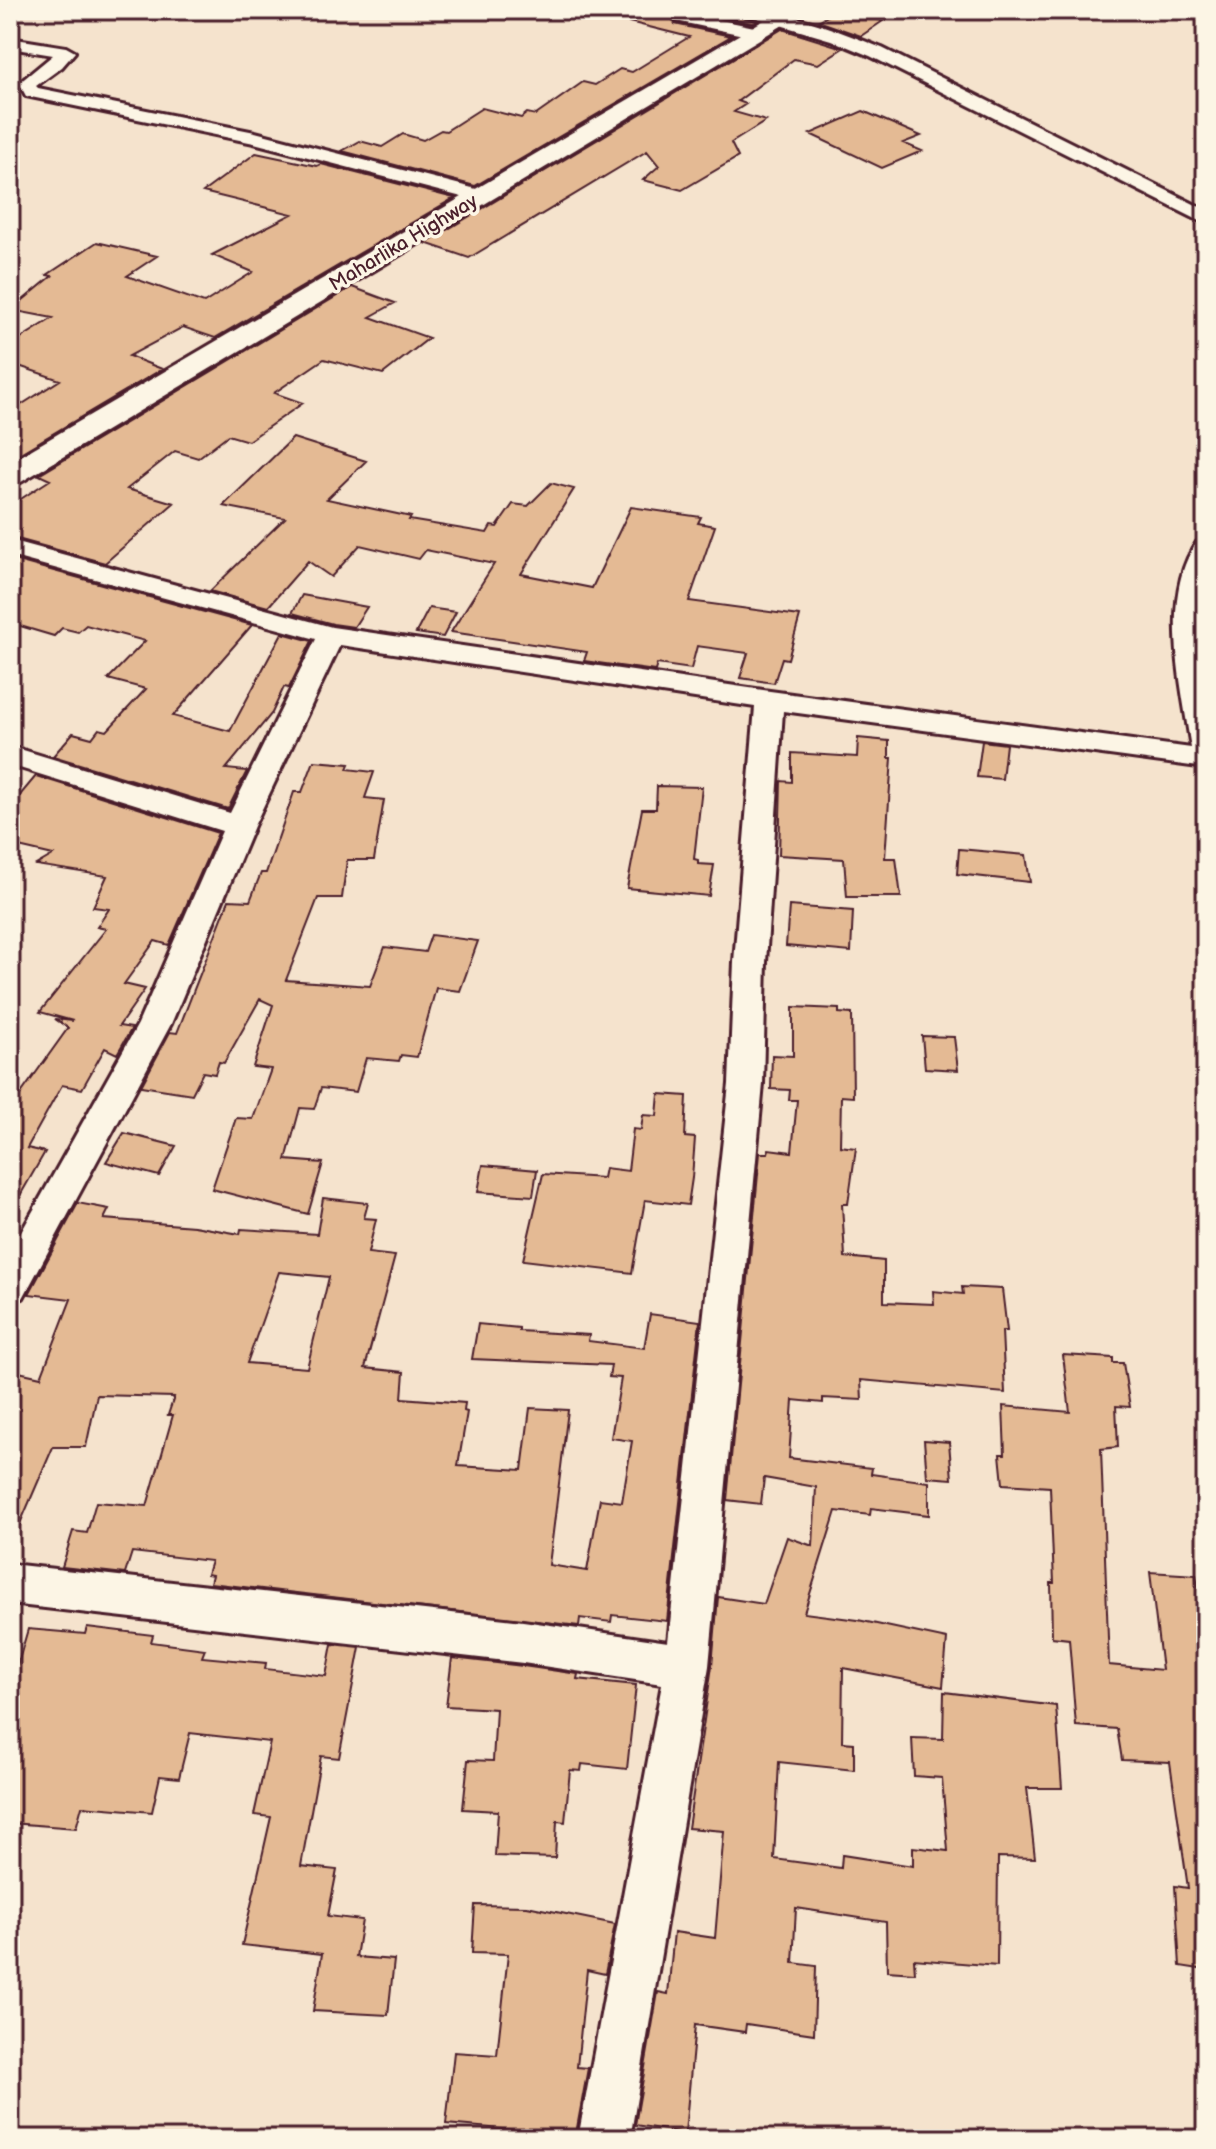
<svg xmlns="http://www.w3.org/2000/svg" width="1216" height="2149" font-family="'Balsamiq Sans',sans-serif">
<rect width="100%" height="100%" fill="#f5e3cd"/>
<filter id="ink" filterUnits="userSpaceOnUse"><feTurbulence type="fractalNoise" baseFrequency=".0125" numOctaves="2"/><feDisplacementMap in="SourceGraphic" scale="16" xChannelSelector="R" yChannelSelector="G"/><feConvolveMatrix kernelMatrix="1 2 1 2 8 2 1 2 1" color-interpolation-filters="sRGB"/></filter>
<g filter="url(#ink)">
<path fill="#e4ba94" stroke="#4a1f2b" stroke-width="2" fill-rule="evenodd" d="M618,10H676L671,16L675,24L731,36L475,186L342,151L360,141L382,147L403,134L423,140L441,130L446,131L482,108L521,118L527,113L536,115L583,82L595,85L620,69L632,72L689,37L617,19Z
M687,10H738L742,17L756,21L752,23Z
M838,10H844L883,21L861,36L818,21Z
M782,29L843,48L818,64L794,59L738,101L746,104L734,112L766,121L731,143L738,157L682,190L643,180L659,166L647,151L469,258L425,243Z
M863,111L921,136L903,143L922,151L882,168L810,134Z
M256,153L317,166L321,164L454,198L215,338L183,327L129,356L162,369L10,459V412L60,380L10,363V345L53,318L11,310L52,276L47,275L97,242L157,256L127,276L204,303L253,272L212,255L292,214L203,192Z
M352,287L395,303L370,317L429,338L383,374L324,359L274,393L303,403L248,441L228,435L198,458L175,451L127,489L174,503L105,563L10,537V506L50,480L39,475Z
M293,438L366,461L327,499L411,517L409,520L487,533L491,526L497,527L513,504L528,506L551,483L574,489L521,574L592,588L631,507L701,517L698,523L715,526L689,601L800,616L788,659L782,658L774,683L740,678L748,653L697,646L691,669L657,664L655,671L584,661L587,652L451,632L494,564L426,550L419,559L360,545L331,577L308,561L268,607L210,591L285,518L223,506Z
M10,559L252,625L173,716L230,731L282,633L312,641L289,688L284,687L272,713L226,769L247,771L228,809L53,756L73,733L92,738L99,729L107,731L146,689L108,679L145,641L86,625L78,632L62,628L54,636L10,623Z
M302,595L367,607L354,627L333,624L292,613Z
M429,608L456,612L443,637L416,633Z
M858,738L889,741V758H892L885,858H896L901,897H847L844,859L779,855L781,781L792,782V753L857,757Z
M982,741L1006,744L1002,779L977,777Z
M314,761L349,764L347,769L374,772L365,798L384,800L374,860H347L342,898H318L286,980L370,986L385,947L425,952L431,935L478,941L460,991L436,988L417,1057L401,1055L399,1061L366,1058L356,1092L321,1088L314,1109L300,1108L286,1160L323,1163L308,1214L212,1189L236,1118L253,1119L271,1069L253,1067L273,1005L260,999L224,1063L219,1062L215,1074L203,1072L192,1094L141,1086L170,1032L177,1033L229,900L250,901L261,873H266L294,792H302Z
M36,776L218,833L169,945L155,941L124,984L145,989L119,1026L132,1028L117,1054L105,1048L82,1089L62,1085L27,1148L45,1152L10,1213V1091L20,1095L68,1028L55,1019L73,1021L40,1012L106,929L97,927L109,909L93,907L107,876L36,865L53,855L10,845V807Z
M657,786L702,787L694,859L698,860V864L714,865L709,896L627,888L642,809H656Z
M959,849L1026,855L1030,882L957,874Z
M789,906L853,911L851,952L786,946Z
M793,1007L839,1009V1013L852,1014L853,1097L841,1096L840,1146L856,1148L848,1204H842L845,1257L884,1261V1302L934,1304L933,1291L963,1294L962,1287L1002,1289L1007,1331H1002L1005,1393L861,1380L862,1400L823,1398V1403L793,1400L789,1458L872,1468L871,1474L929,1482V1515L871,1508L870,1515L836,1511L804,1613L858,1620L947,1639L943,1687L843,1668L842,1742L854,1743V1770L779,1762L774,1859L841,1868L842,1855L913,1866V1847L948,1851L942,1778L914,1776L912,1738L943,1739L944,1692L1056,1706L1062,1788H1027L1035,1858L998,1857L997,1966L914,1959L915,1973L887,1971L886,1922L796,1908L793,1963L816,1966L814,2034L746,2024L745,2032L695,2025L685,2133L635,2125L658,1992L668,1994L674,1932L715,1938L724,1831L688,1828L712,1666L718,1597L764,1604L787,1537L813,1546L816,1487L764,1478L761,1504L727,1500L760,1153H768L769,1149L792,1152L797,1100H789L790,1090L771,1089L772,1055L793,1056Z
M922,1036L954,1037L958,1070L925,1068Z
M659,1094L687,1096L685,1137L695,1138L692,1178L688,1205L645,1200L632,1273L523,1260L543,1174L603,1178L605,1168L628,1171L633,1129L641,1130L643,1115L657,1116Z
M124,1133L176,1146L159,1176L106,1162Z
M483,1165L537,1170L533,1196L478,1192Z
M323,1198L368,1203L364,1218L376,1219L368,1253L395,1256L365,1368L404,1372L402,1398L465,1403L464,1411L467,1412L458,1466L522,1470L530,1408L568,1410L549,1565L587,1571L600,1499L622,1502L632,1441L611,1438L621,1378L609,1377L611,1365L472,1359L478,1324L519,1328V1331L589,1335L588,1341L644,1348L650,1314L700,1321L667,1621L612,1615L611,1622L580,1618L579,1626L210,1583L212,1575L207,1574L211,1561L132,1552L125,1574L62,1567L73,1531L87,1533L96,1502L147,1506L173,1415H168L174,1397L97,1395L86,1447H53L10,1547V1370L41,1377L71,1299L29,1294L78,1203L109,1209L104,1219L194,1226L240,1234L241,1229L317,1234ZM279,1272L329,1277L307,1368L247,1363Z
M1063,1355L1113,1358V1363H1123L1130,1407L1116,1406L1118,1447L1101,1449L1109,1665L1162,1670L1150,1572L1196,1575L1206,1639V1970L1180,1966L1175,1886L1188,1888L1170,1762L1122,1760L1117,1729L1076,1726L1069,1639L1052,1637L1051,1583H1054L1050,1487L1003,1484L1000,1454H1005L1003,1406L1070,1412Z
M924,1440L949,1442L952,1479L927,1477Z
M87,1627L153,1635L151,1642L205,1649L202,1657L266,1663L265,1669L326,1676L332,1644L360,1647L339,1758L321,1756L301,1866L337,1870L328,1916L362,1920L356,1957L394,1960L388,2015L313,2011L322,1954L242,1945L271,1817L254,1815L270,1742L190,1733L179,1778L160,1776L152,1812L82,1806L76,1828L10,1823V1670H16L28,1629L85,1634Z
M452,1658L523,1666L578,1674L577,1679L636,1685L627,1769L582,1764L581,1771L570,1770L565,1822L557,1821L555,1858L495,1856L498,1811L463,1809L468,1760L493,1761L496,1709L446,1706Z
M475,1905L527,1906L615,1924L605,1974L587,1970L577,2067L588,2068L575,2139H536L537,2132L446,2124L454,2052L497,2055L508,1954L472,1953Z"/>
<g fill="none" stroke-linecap="round" stroke-linejoin="round">
<g stroke="#4a1f2b" stroke-width="6">
<path id="street" d="M741,10C789,10 837,30 882,48L1206,210V224L870,56L831,40L743,14Z
M682,12L764,29L767,33L758,38L676,21L674,17L676,13Z
M10,38L66,47L75,52L62,67L36,86L38,88L255,132L488,192L491,196L481,202L254,143L26,96L19,83L53,55L10,48Z
M1206,539L1203,621L1206,768L783,711L766,962L763,1084L709,1666L630,2139H578L662,1684L523,1663L10,1604V1564L523,1621L668,1642L729,1084L734,962L755,707L340,645L254,826L171,1024L23,1298L10,1303V1252L138,1024L222,831L10,765V746L230,813L316,639L10,556V540L332,627L770,691L1191,748C1182,687 1159,596 1197,542Z"/>
</g>
<g stroke="#4a1f2b" stroke-width="6">
<path id="highway" d="M781,10H808L21,482L10,484V462Z"/>
</g>
<use href="#street" fill="#fcf5e5" fill-rule="evenodd"/>
<use href="#highway" fill="#fcf5e5" fill-rule="evenodd"/>
</g>
</g>
<g text-anchor="middle" stroke-width="7" stroke-linejoin="round" paint-order="stroke">
<g font-size="20" fill="#4a1f2b" stroke="#fcf5e5">
<text transform="translate(403 242) rotate(-31)" y="7">Maharlika Highway</text>
</g>
</g>
<rect width="1216" height="2149" fill="none" stroke="#fcf5e5" stroke-width="40"/>
<rect x="20" y="20" width="1176" height="2109" fill="none" stroke="#4a1f2b" stroke-width="3" filter="url(#ink)"/>
</svg>
